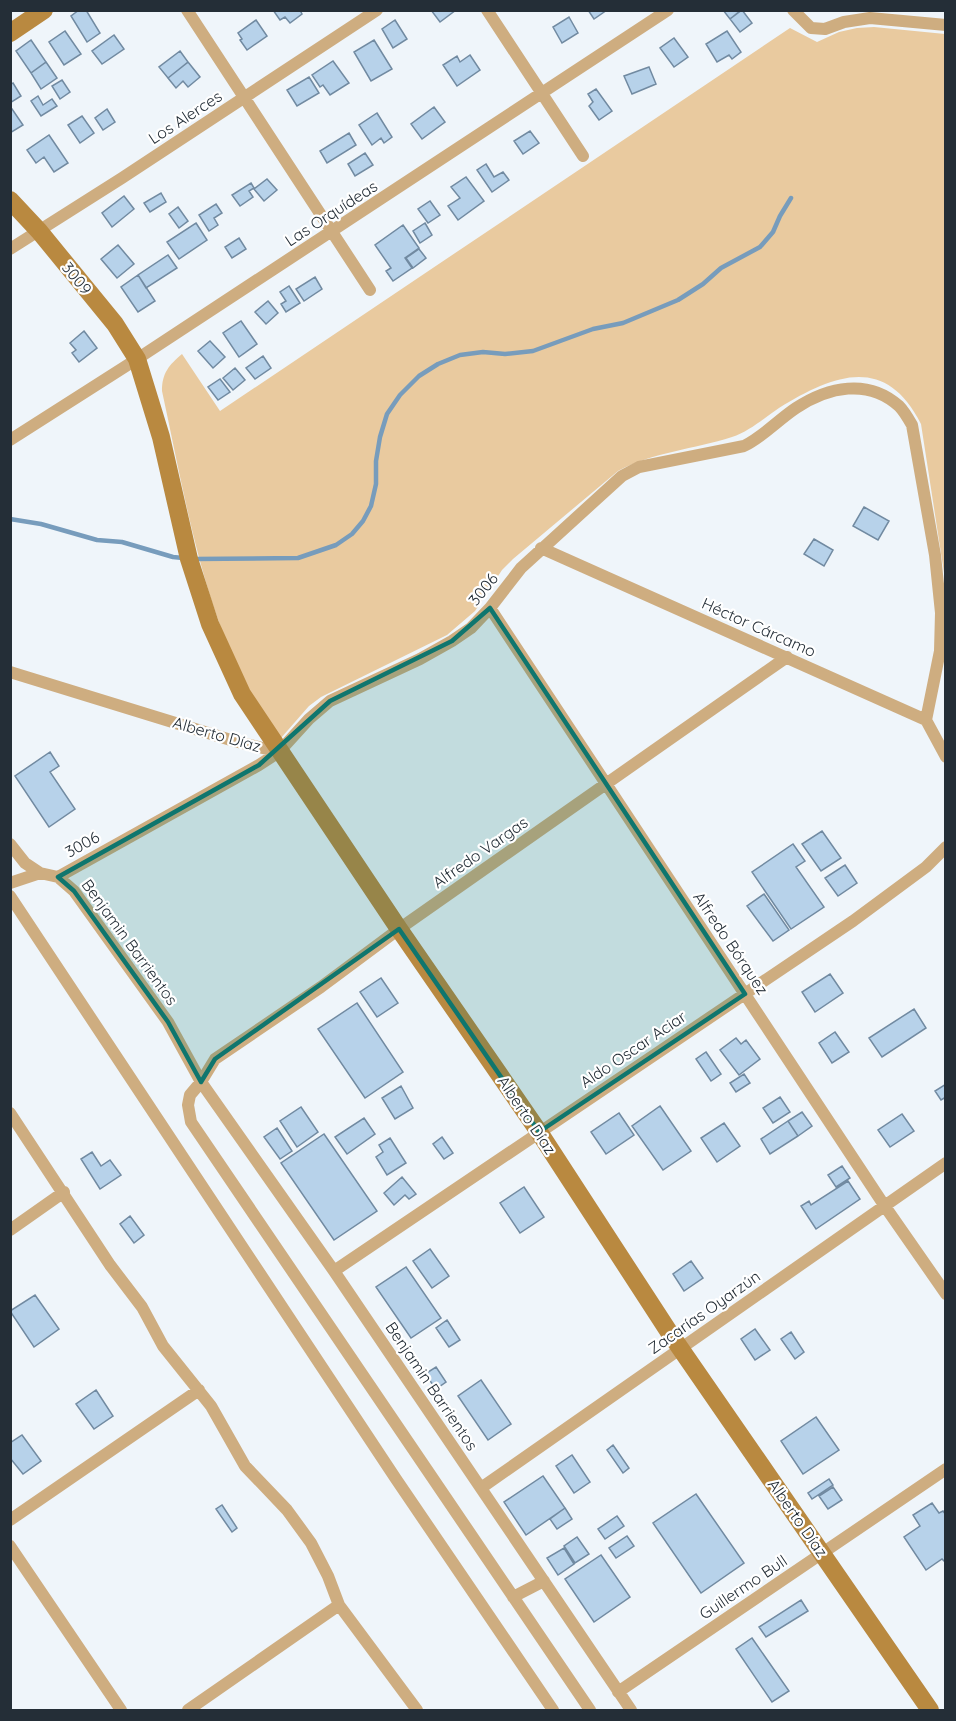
<svg xmlns="http://www.w3.org/2000/svg" width="956" height="1721" font-family="Quicksand,sans-serif">
<rect width="100%" height="100%" fill="#eff5fa"/>
<path fill="#e9ca9f" d="M874,27L945,34V579L921,424C886,354 834,374 779,408C764,418 750,431 732,437C694,449 654,452 618,471L513,559L502,570L475,611L447,635L321,697L309,706L281,738C271,723 258,709 250,693C201,601 184,492 162,391C162,373 169,365 182,354L220,411L790,28L817,42L839,32L857,28Z"/>
<g fill="none" stroke-linecap="round" stroke-linejoin="round">
<path stroke="#779cbc" stroke-width="4.5" d="M10,519L41,524L97,540L122,542L173,557L183,558
M194,559L298,558L336,545L352,534L363,521L371,506L376,484V461L380,437L387,414L400,395L419,376L438,364L460,355L483,352L505,354L533,351L593,329L623,323L678,300L703,284L721,268L760,247L773,232L780,216L791,198"/>
</g>
<path fill="#b7d2ea" stroke="#718aa1" stroke-width="1.5" d="M79,10H86L100,33L87,42L71,16Z
M273,10H300L302,14L290,23L285,17L280,20Z
M431,10H456L440,22Z
M588,10H607L594,19Z
M723,10H741L730,19Z
M742,10L752,23L740,32L730,19Z
M569,17L578,33L562,43L553,27Z
M256,20L267,36L247,50L240,40L242,39L238,33Z
M395,20L407,39L393,48L382,29Z
M65,31L81,54L64,65L49,42Z
M727,31L741,52L732,59L729,55L717,62L706,44Z
M114,35L124,49L102,64L92,51Z
M674,38L688,57L674,67L660,48Z
M31,40L46,62L31,73L16,51Z
M374,40L392,69L371,81L354,52Z
M180,51L188,62L168,78L159,67Z
M470,55L480,70L457,86L443,65L457,56L460,62Z
M333,61L349,83L330,95L323,85L320,87L312,75Z
M46,62L57,78L41,89L31,73Z
M188,62L200,77L188,87L183,81L176,88L168,78Z
M649,67L656,84L632,94L624,76Z
M309,77L319,93L297,106L287,90Z
M62,80L70,92L60,99L52,86Z
M13,83L21,96L10,103V85Z
M596,89L612,111L599,120L589,106L593,102L588,94Z
M38,96L43,105L52,99L57,106L41,116L31,101Z
M434,107L445,122L422,139L411,124Z
M12,109L23,125L10,133V110Z
M107,109L115,122L103,130L95,118Z
M377,113L392,137L384,143L381,138L372,145L359,125Z
M82,116L94,133L80,143L68,125Z
M530,131L539,143L523,154L514,141Z
M349,133L356,145L327,163L320,151Z
M49,135L68,163L54,172L44,157L36,163L27,150Z
M365,153L373,165L355,176L348,164Z
M486,164L494,177L503,172L509,180L492,192L477,170Z
M466,177L484,201L458,220L448,206L460,198L451,187Z
M267,179L277,190L264,201L254,189Z
M251,183L254,188L249,191L253,197L240,206L232,195Z
M161,193L166,202L150,212L144,203Z
M124,196L134,209L112,227L102,213Z
M430,201L440,215L428,223L418,209Z
M216,204L222,213L214,218L218,225L209,231L199,215Z
M178,207L188,221L179,228L169,214Z
M196,223L207,240L179,259L167,242Z
M425,223L432,235L420,243L413,231Z
M403,225L419,248L405,258L412,268L393,281L386,271L391,268L375,245Z
M239,238L246,249L232,258L225,247Z
M118,245L134,264L117,278L101,259Z
M419,249L426,258L413,268L406,258Z
M168,255L177,268L146,288L138,275Z
M138,275L155,301L138,312L121,287Z
M315,277L322,289L304,301L296,289Z
M289,286L300,303L286,312L281,304L286,301L280,292Z
M268,301L278,313L266,324L255,312Z
M241,321L257,344L239,357L223,333Z
M84,331L97,348L79,362L72,353L76,350L70,343Z
M210,341L225,357L213,368L198,351Z
M263,356L271,368L255,379L246,368Z
M235,368L245,380L233,390L223,378Z
M220,379L230,392L218,400L208,387Z
M864,507L889,521L878,540L853,526Z
M814,539L833,550L824,566L804,554Z
M50,752L59,766L50,772L75,809L49,827L15,776Z
M822,831L841,858L821,871L802,844Z
M793,844L805,861L796,867L824,907L791,929L752,872Z
M845,865L857,883L838,896L825,878Z
M764,894L789,930L773,941L747,906Z
M830,974L843,993L815,1012L802,992Z
M381,978L398,1003L377,1017L360,992Z
M357,1003L403,1072L365,1098L318,1029Z
M914,1009L926,1028L882,1057L869,1038Z
M835,1032L849,1052L832,1063L819,1043Z
M736,1038L741,1044L746,1040L760,1059L739,1075L720,1050Z
M706,1052L721,1074L711,1081L696,1059Z
M744,1074L750,1083L736,1092L730,1083Z
M946,1084V1097L941,1100L935,1091Z
M401,1086L413,1108L395,1119L382,1098Z
M780,1097L790,1112L773,1123L763,1108Z
M660,1106L691,1151L663,1170L632,1126Z
M301,1107L318,1132L297,1147L280,1121Z
M802,1112L812,1126L798,1136L788,1121Z
M619,1113L634,1135L606,1154L591,1132Z
M902,1114L914,1131L890,1147L878,1130Z
M364,1118L375,1134L347,1154L335,1137Z
M788,1121L798,1136L770,1154L761,1139Z
M724,1123L740,1146L717,1162L701,1138Z
M277,1128L292,1151L280,1159L264,1137Z
M324,1134L377,1211L334,1240L281,1163Z
M442,1137L453,1153L444,1159L433,1144Z
M390,1138L406,1163L387,1175L376,1157L383,1152L379,1145Z
M92,1152L101,1166L110,1160L121,1175L100,1189L81,1159Z
M842,1166L850,1178L836,1187L828,1175Z
M402,1177L416,1194L409,1199L405,1195L394,1205L384,1193Z
M848,1181L860,1199L816,1229L801,1206L809,1201L811,1205Z
M524,1187L544,1217L520,1233L500,1203Z
M130,1216L144,1235L134,1243L120,1224Z
M430,1249L449,1276L432,1288L413,1261Z
M691,1261L703,1278L684,1291L673,1274Z
M406,1267L441,1318L411,1338L376,1287Z
M35,1295L59,1329L34,1347L10,1311Z
M447,1320L460,1340L449,1347L436,1328Z
M755,1329L770,1350L755,1360L741,1339Z
M791,1332L804,1352L795,1359L781,1339Z
M436,1367L446,1382L436,1389L425,1374Z
M481,1380L511,1424L488,1440L458,1396Z
M96,1390L113,1416L94,1429L76,1404Z
M816,1417L839,1450L803,1474L781,1441Z
M22,1435L41,1461L23,1474L10,1458V1443Z
M613,1445L629,1468L623,1473L607,1450Z
M572,1455L590,1482L574,1493L556,1466Z
M543,1476L565,1508L526,1535L504,1502Z
M829,1479L833,1485L812,1499L808,1493Z
M833,1487L842,1500L828,1509L819,1496Z
M696,1494L744,1563L701,1593L653,1523Z
M932,1503L939,1513L943,1511L946,1515V1563L942,1559L926,1570L904,1537L920,1526L913,1515Z
M222,1505L237,1528L232,1532L216,1509Z
M565,1508L572,1519L557,1529L550,1519Z
M617,1516L624,1526L605,1539L598,1529Z
M627,1536L634,1546L616,1558L609,1548Z
M577,1537L589,1554L575,1563L564,1546Z
M564,1548L574,1564L558,1575L547,1558Z
M601,1555L630,1597L594,1622L565,1579Z
M801,1600L808,1611L766,1637L759,1627Z
M752,1638L789,1691L772,1702L736,1649Z"/>
<g fill="none" stroke-linecap="round" stroke-linejoin="round">
<path stroke="#cead80" stroke-width="12" d="M187,10L370,290
M487,10L583,156
M793,10L811,28L825,29L844,22L870,18L946,25
M10,249L122,178L377,10
M10,440L137,359L668,10
M541,548L926,720L946,757
M490,608L884,1205L946,1294
M10,672L234,741L279,752
M10,844L25,863L40,873L58,877L74,891L168,1022L201,1082L334,1271L631,1710
M58,877L259,765L279,752L309,719L330,701L420,659L452,641L471,628L490,608L521,568L622,476L639,467L744,446C764,436 778,420 796,408C828,387 868,378 899,406C904,411 908,418 912,425L935,555L941,613L940,651L926,720
M10,883L40,873
M10,896L396,1479L553,1710
M10,1113L110,1265L142,1307L163,1346L211,1406L245,1466L287,1510L311,1543L328,1576L339,1605L417,1710
M10,1230L64,1192
M334,1271L853,921L926,867L946,847
M481,1488L946,1163
M10,1520L199,1390
M10,1546L121,1710
M513,1597L544,1581
M618,1692L946,1469
M188,1710L339,1605
M590,1710L191,1122L188,1105L190,1095L201,1082L215,1059L321,987L399,929L787,657"/>
<path stroke="#b98940" stroke-width="18" d="M10,33L44,10
M10,200L39,231L115,324L137,359L161,437L189,559L210,624L242,694L399,929L539,1132L669,1332L930,1710"/>
</g>
<path fill="#0f766e" fill-opacity="0.2" stroke="#0f766e" stroke-width="4.5" stroke-linejoin="round" d="M490,608L745,994L539,1132L399,929L215,1059L201,1082L168,1022L74,891L58,877L259,765L330,701L452,641Z"/>
<g text-anchor="middle" stroke-width="4.5" stroke-linejoin="round" paint-order="stroke">
<g font-size="16" fill="#242e37" stroke="#fff">
<text transform="translate(185 117) rotate(-33)" y="6">Los Alerces</text>
<text transform="translate(331 213) rotate(-33)" y="6">Las Orquídeas</text>
<text transform="translate(77 278) rotate(51)" y="6">3009</text>
<text transform="translate(483 589) rotate(-51)" y="6">3006</text>
<text transform="translate(759 627) rotate(24)" y="6">Héctor Cárcamo</text>
<text transform="translate(217 734) rotate(16)" y="6">Alberto Díaz</text>
<text transform="translate(82 844) rotate(-29)" y="6">3006</text>
<text transform="translate(480 852) rotate(-35)" y="6">Alfredo Vargas</text>
<text transform="translate(130 942) rotate(54)" y="6">Benjamin Barrientos</text>
<text transform="translate(731 943) rotate(56)" y="6">Alfredo Bórquez</text>
<text transform="translate(633 1049) rotate(-34)" y="6">Aldo Oscar Aciar</text>
<text transform="translate(527 1115) rotate(56)" y="6">Alberto Díaz</text>
<text transform="translate(704 1312) rotate(-35)" y="6">Zacarías Oyarzún</text>
<text transform="translate(432 1386) rotate(56)" y="6">Benjamin Barrientos</text>
<text transform="translate(798 1518) rotate(55)" y="6">Alberto Díaz</text>
<text transform="translate(743 1587) rotate(-34)" y="6">Guillermo Bull</text>
</g>
</g>
<rect width="956" height="1721" fill="none" stroke="#242e37" stroke-width="24"/>
</svg>
